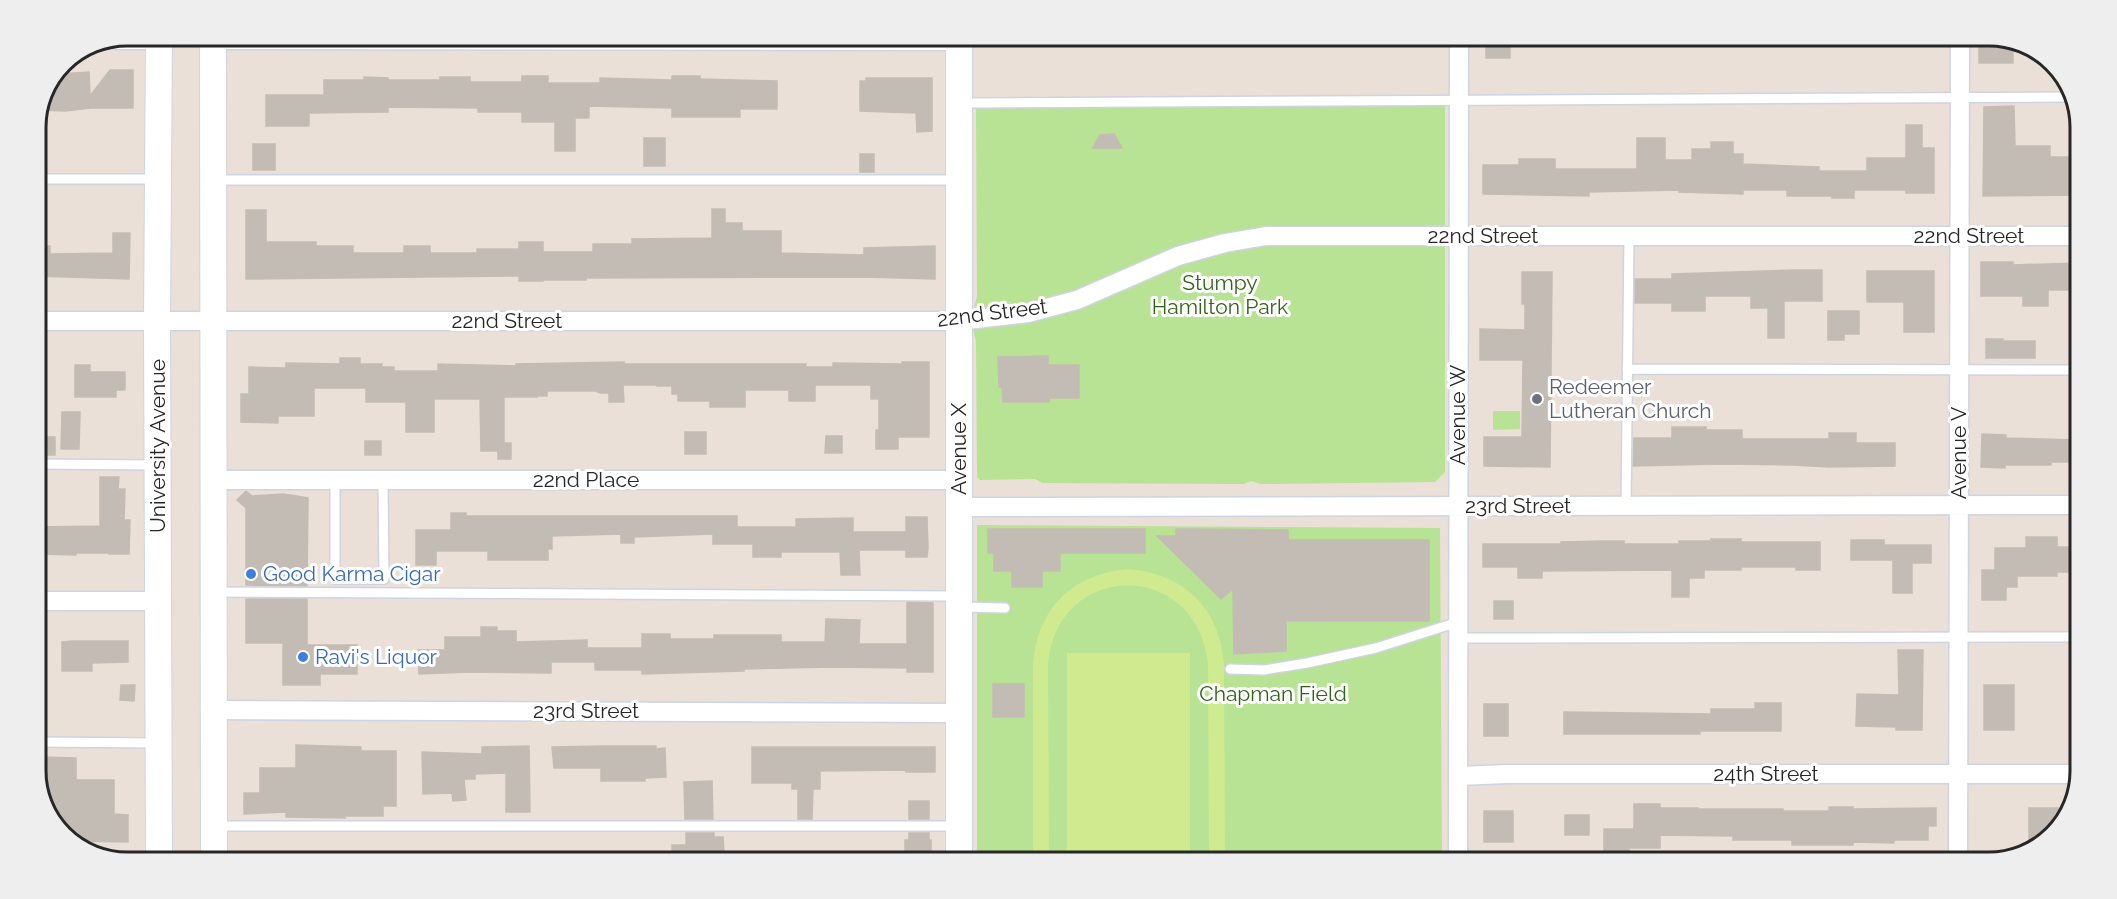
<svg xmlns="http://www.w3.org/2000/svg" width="2117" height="899" font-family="Raleway,sans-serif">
<rect width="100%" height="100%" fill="#eae0d8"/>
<path fill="#b8e294" d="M1445,104V472L1435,482L1261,484L1251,481L1244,484L1042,483L1035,479L980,480L977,477L976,340C971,328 973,309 977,297L976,108Z
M1493,411H1520V429L1493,430Z
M977,525L1440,528L1442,861L977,859Z"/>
<path fill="#cfea8f" d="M1128,569C1185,574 1220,608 1224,665L1225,860H1209L1208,665C1198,558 1056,560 1048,665L1049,860H1033V665C1037,609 1071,574 1128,569Z
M1067,653H1190V860H1067Z"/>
<path fill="#c2bcb4" stroke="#c5bcb3" stroke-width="1.5" d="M1486,41H1510V58H1486Z
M1979,47H2013V63H1979Z
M110,70H133V108H91L65,111L41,110L58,74L89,72L90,96Z
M522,76H548V83H600V78L672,80V76H700V79L777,81V109H740V117H672V108L589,106V118H575V151H555V122H522V112H478V108L388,107V112L309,113V126H266V95H324V80H364V77L388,78V80H440V77H470V82H522Z
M866,78H932V131L917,132L916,113L860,111V81H866Z
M2014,106L2015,146H2050V157H2080V195L1983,196L1984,107Z
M1906,125H1922V148H1934V193H1906V190H1854V198H1832V196H1787V190H1743V194L1679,192V190L1589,192V196L1483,194V165H1519V159H1555V169H1637V138H1665V160H1692V149H1711V142H1733V154H1743V164L1819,167V171H1867V158H1906Z
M1114,134L1122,148H1093L1100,135Z
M644,138H665V166H644Z
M253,144H275V170H253Z
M860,154H874V172H860Z
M712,209H725V223H742V231H781V253L864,255V248L935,246V279L864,277L586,278V280H543V281H519V276L246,279V210H266V242H316V246H353V253H404V246H430V253H477V249H519V242H543V252H593V244H632V239L712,238Z
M113,233H130L129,279L36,276V246H50V254L113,253Z
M1981,262H2013V265L2079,263V290H2048V306H2023V296H1981Z
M1793,270H1822V301H1784V338H1768V308H1751V296H1705V311H1672V303H1635V279H1672V274Z
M1867,271H1934V332H1904V302H1867Z
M1522,272H1552L1550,467L1484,466V437H1522L1523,360H1480V329L1525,330V304H1522Z
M1828,311H1859V334H1844V340H1828Z
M1986,339H2003V341H2035V358H1986Z
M1048,356V365H1079V398H1049V402H1003L1002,387H999L998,357Z
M340,358H360V364H382V367H394V371H438V364L516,366V364L624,362V364H806V367H833V363L902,364V362H929V437H898V449H876V430H879V399H871V385H815V401H789V390H745V407H710V401H678V394H672V386H657V385H623L624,402H609V393H600L596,391H547V396H537V397H504V443H511V459H498V451H481L480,399H434V432H406V402H366V388H314V416H278V423L241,422V394H249V367L286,368V363L340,364Z
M75,365H90V372H125V390H116V397H75Z
M62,412H80L79,449H61Z
M1672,427H1706V430H1742V439H1829V433H1856V443H1895V466L1829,467L1794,465L1720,464L1633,466L1634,438H1672Z
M685,432H706V454H685Z
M1982,434L2006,435V438L2078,440V462H2051V465H2005V468L1981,467Z
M826,436H842V453H825Z
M38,437H55V455H38Z
M365,441H381V455H365Z
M100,477H119L118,489H125L124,520H130L129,554H109V553H76V555L36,554V527L100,526Z
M246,491L252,496L284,494L308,498L307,586L246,585V508L237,500Z
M451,513H466V516H737V527H796V519L853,518V532H906V517H927L928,548L927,557H906V550H859L860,575H841L840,552H781V557H753V544H713V534L634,537V543H621V534L552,536V549H548V560H488V551H436V565H416V530H451Z
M988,529H1145V553H1060V571H1042V587H1012V571H994V553H988Z
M1176,529L1288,530V540H1429V621H1286V651L1234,654L1233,589L1221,599L1157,536H1176Z
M2026,537H2057V547H2077L2076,572H2057V576H2017V587H2006V600H1982V570H1995V548H2026Z
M1711,539H1741V542H1820V570H1796V567H1741V570H1704V578H1689V597H1672V570L1542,571V578H1518V567H1483V544H1561V542L1604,541H1624V544H1679V541H1711Z
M1851,540H1884V545H1931V563H1912V593H1893V560H1851Z
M246,599H307V645H357V674H320V685H283V643H246Z
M1494,601H1513V619H1494Z
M907,602L933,603V672H907V668L834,667L744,669V671L642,674V670H595V662H551V673L471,672L419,674L418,650H445V637H481V627H497V631H516V642L587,640V648H642V634H670V639H714V635H781V642H825L826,619L860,620L859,644H907Z
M74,641H128V662L92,663V671H62V642Z
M1898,650H1923L1922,730H1896V727L1856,726L1857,694L1899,695Z
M993,684H1024V717H993Z
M121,685H135L134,701L120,700Z
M1984,685H2014V730H1984Z
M1755,703H1781V731H1700V734H1564V712L1711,714V709H1755Z
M1484,704H1508V736H1484Z
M296,745L361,747V751H396V806H383V816H345V818L286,817V812L244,814V793H260V768H296Z
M529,746L530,812H506V773L475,774V779H464L466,800L453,801L452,793L423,794L422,752L482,754V747Z
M601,746H656V749L665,748L666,777L645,778V781H601V768H554L552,747Z
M752,747H935V772H906V770L820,771V789H813L812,819H798V789H792V783H752Z
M41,757L76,758V780H114V814L128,815V842L73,841L55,827L40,789Z
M712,781L713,819H685L684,782Z
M909,801H929V819H909Z
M1634,804H1660V808H1698V809H1783V811H1829V807H1853V809L1936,808V826H1928V840H1894V843L1853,842V845H1792V840H1733V836L1660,835V848H1629V862H1604V829H1634Z
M2029,808H2073L2046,842H2029Z
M1484,811H1513V842H1484Z
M1565,815H1589V835H1565Z
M686,833H714V837H723L724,853L688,854V858H672V845H686Z
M909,833H929V840H931V859H905V840H909Z"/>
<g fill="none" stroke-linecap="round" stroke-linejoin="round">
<g stroke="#ced4e1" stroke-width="12">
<path id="lane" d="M961,103L2072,97
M36,179H157
M214,180H956
M1627,369L2078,370
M36,464L157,465
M335,480V579H384L383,480
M1626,506L1629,236
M215,592L957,596
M961,607L1005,608
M1458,638L2076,637
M1230,669L1264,670L1307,663L1376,648L1458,622
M36,742L157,743
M216,826H958"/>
</g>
<g stroke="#ced4e1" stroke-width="21">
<path id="street" d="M117,40H159
M213,40L959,41
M36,321H959L1028,313L1077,300L1178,256L1225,243L1266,236H2080
M213,480H958
M958,507L2077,505
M36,601H159
M213,710L959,713
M1458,776L1507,774H2075
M1458,861L1459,41
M1958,863L1960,43"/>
</g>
<g stroke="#ced4e1" stroke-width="28">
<path id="secondary" d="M159,36L157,321L159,856
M213,36L214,857
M959,39V859"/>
</g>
<use href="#lane" stroke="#fff" stroke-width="9"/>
<use href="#street" stroke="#fff" stroke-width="18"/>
<use href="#secondary" stroke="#fff" stroke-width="26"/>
</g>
<circle fill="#6b7280" stroke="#fff" stroke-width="2" cx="1537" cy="399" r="6"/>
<g fill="#3f7fe0" stroke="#fff" stroke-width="2">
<circle cx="251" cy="574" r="6"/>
<circle cx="303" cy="657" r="6"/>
</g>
<g text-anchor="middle" stroke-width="6" stroke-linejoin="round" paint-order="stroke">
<g font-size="21" fill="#272727" stroke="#fff">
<text x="1483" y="243">22nd Street</text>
<text x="1969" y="243">22nd Street</text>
<text transform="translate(992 313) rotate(-7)" y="7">22nd Street</text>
<text x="507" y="328">22nd Street</text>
<text transform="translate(1458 415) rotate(-90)" y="7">Avenue W</text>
<text transform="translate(158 446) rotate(-90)" y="7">University Avenue</text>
<text transform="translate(959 449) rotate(-90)" y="7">Avenue X</text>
<text transform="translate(1959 453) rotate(-90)" y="7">Avenue V</text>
<text x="586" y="487">22nd Place</text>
<text x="1518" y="513">23rd Street</text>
<text x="586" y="718">23rd Street</text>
<text x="1766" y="781">24th Street</text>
</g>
<g font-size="21" fill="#326418" stroke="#fff">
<text x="1220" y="290">Stumpy<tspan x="1220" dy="24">Hamilton Park</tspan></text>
<text x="1273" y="701">Chapman Field</text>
</g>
<g font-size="21" fill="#5b616d" stroke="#fff" text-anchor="start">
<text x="1549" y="394">Redeemer<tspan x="1549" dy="24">Lutheran Church</tspan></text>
</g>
<g font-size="21" fill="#366cbe" stroke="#fff" text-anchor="start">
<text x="263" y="581">Good Karma Cigar</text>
<text x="315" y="664">Ravi's Liquor</text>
</g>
</g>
<path d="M0 0H2117V899H0ZM127 46H1989A81 81 0 0 1 2070 127V771A81 81 0 0 1 1989 852H127A81 81 0 0 1 46 771V127A81 81 0 0 1 127 46Z" fill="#eee" fill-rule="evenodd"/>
<path fill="none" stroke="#272727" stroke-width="3" d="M127 46H1989A81 81 0 0 1 2070 127V771A81 81 0 0 1 1989 852H127A81 81 0 0 1 46 771V127A81 81 0 0 1 127 46Z"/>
</svg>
